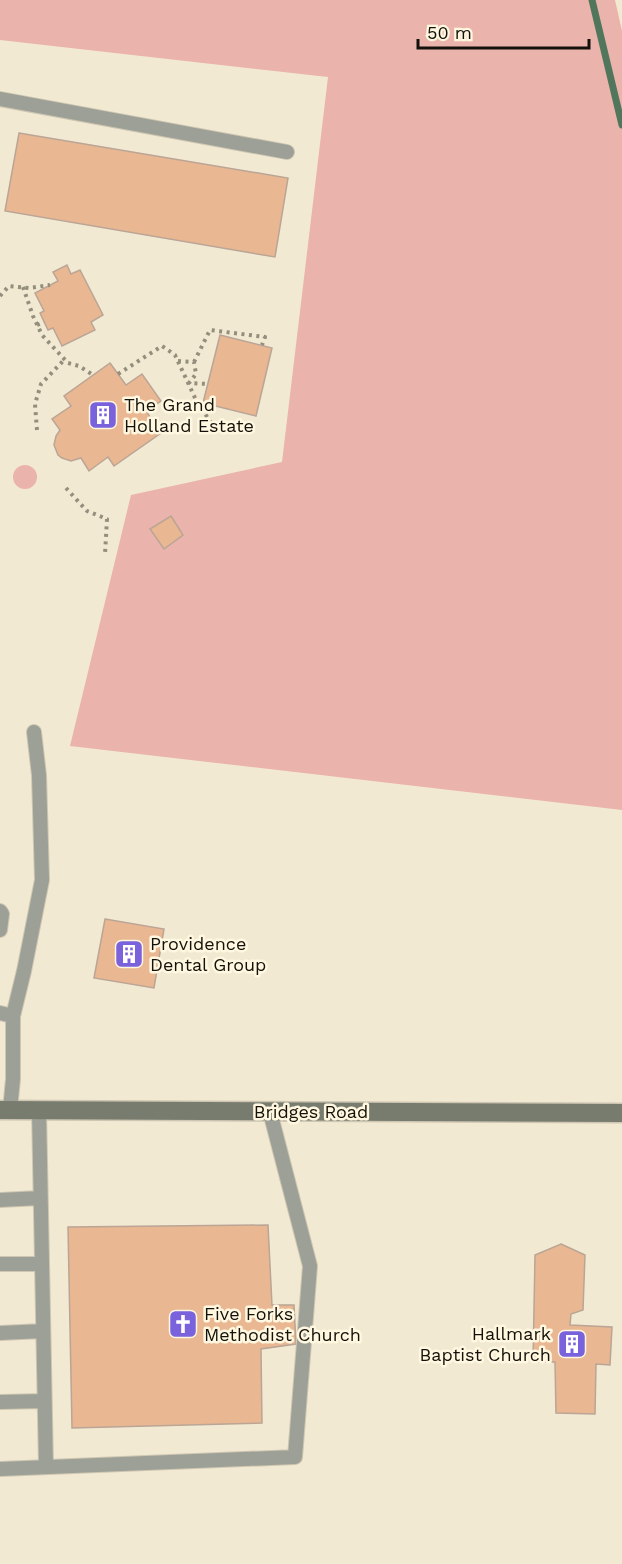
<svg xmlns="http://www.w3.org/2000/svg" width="622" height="1564" font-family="'Work Sans',sans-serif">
<rect width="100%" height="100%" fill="#f2e9d2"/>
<path fill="#eab3ac" d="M0,0H615L622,31V810L70,746L131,495L282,462L328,77L0,40Z
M13 477a12 12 0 1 1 24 0a12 12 0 1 1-24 0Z"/>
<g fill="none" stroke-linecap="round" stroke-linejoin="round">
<path stroke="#51765c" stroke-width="7" d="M592,0L622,125"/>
</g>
<path fill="#e9b791" stroke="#baa596" stroke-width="1.5" d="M19,133L288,178L275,257L5,211Z
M67,265L71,274L80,270L103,315L91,322L95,330L62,346L53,328L48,330L40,313L44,311L35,293L58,281L53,272Z
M220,335L272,348L256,416L203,403Z
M110,363L126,385L142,374L161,401L146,411L161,433L114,466L108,457L89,471L81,458L71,461L62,458L58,455L54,445L56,436L60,430L52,419L71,406L64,396Z
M171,516L183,535L164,549L150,529Z
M105,919L164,929L154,988L94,978Z
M268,1225L272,1305H294L296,1344L261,1349L262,1423L72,1428L68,1227Z
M561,1244L585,1255L583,1310L571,1314L570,1325L612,1327L610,1365L596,1364L595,1414L556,1413L555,1362H533L535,1255Z"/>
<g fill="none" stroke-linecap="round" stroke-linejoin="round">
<g stroke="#cec6b2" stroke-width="16">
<path id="lane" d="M0,99L287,152
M0,911L2,914L0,930
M0,1013L13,1016V1079L10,1110
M13,1016L24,971L42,880L39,775L34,732
M39,1110L46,1467
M0,1200L40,1198
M0,1264H41
M0,1333L43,1331
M0,1402L44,1401
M0,1469L295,1457L310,1266L270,1112"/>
</g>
<g stroke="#cec6b2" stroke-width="21">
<path id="secondary" d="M0,1110L622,1113"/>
</g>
<path stroke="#948e7d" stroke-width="4" stroke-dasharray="3 4.5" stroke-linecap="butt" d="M23,287L33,316L42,335L68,363L79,366L93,375
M0,296L9,286L29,288L50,285
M37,325L44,322
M178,361L194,362L196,374L189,383L208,384
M194,362L210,330L265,337L262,345
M118,374L162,346L175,355L196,400L217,432
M37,430L35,404L41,384L64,360
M66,488L87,511L107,519L105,554"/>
<use href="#lane" stroke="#9ca096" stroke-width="14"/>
<use href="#secondary" stroke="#777c6e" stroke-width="18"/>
</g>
<defs>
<g id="building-square" transform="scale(1.5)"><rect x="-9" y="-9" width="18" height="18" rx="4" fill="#7a62dd" stroke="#fff7df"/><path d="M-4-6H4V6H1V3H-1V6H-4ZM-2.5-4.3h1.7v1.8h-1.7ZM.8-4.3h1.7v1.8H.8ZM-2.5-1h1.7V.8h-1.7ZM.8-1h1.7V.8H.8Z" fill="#fff"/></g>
<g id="church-square" transform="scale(1.5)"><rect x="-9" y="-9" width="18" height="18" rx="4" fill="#7a62dd" stroke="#fff7df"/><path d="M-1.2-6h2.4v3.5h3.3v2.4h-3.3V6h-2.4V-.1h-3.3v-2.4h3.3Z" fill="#fff"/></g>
</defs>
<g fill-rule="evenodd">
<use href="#building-square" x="103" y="415"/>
<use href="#building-square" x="129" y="954"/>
<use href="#church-square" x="183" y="1324"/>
<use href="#building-square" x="572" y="1344"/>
</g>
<g text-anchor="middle" stroke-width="5" stroke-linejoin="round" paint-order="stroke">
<g font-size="18" fill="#131109" stroke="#fff7df" text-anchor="start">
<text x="124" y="411">The Grand<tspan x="124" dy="21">Holland Estate</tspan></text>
<text x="150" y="950">Providence<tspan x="150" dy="21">Dental Group</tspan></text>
<text x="204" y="1320">Five Forks<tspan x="204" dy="21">Methodist Church</tspan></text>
<text x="551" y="1340" text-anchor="end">Hallmark<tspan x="551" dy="21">Baptist Church</tspan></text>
</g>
<g font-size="18" fill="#131109" stroke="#fff7df">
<text x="311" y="1118">Bridges Road</text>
</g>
</g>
<path d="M418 39v9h171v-9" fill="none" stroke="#131109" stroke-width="3"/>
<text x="427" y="39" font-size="18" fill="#131109" stroke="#fff7df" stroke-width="4.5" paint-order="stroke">50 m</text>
</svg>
